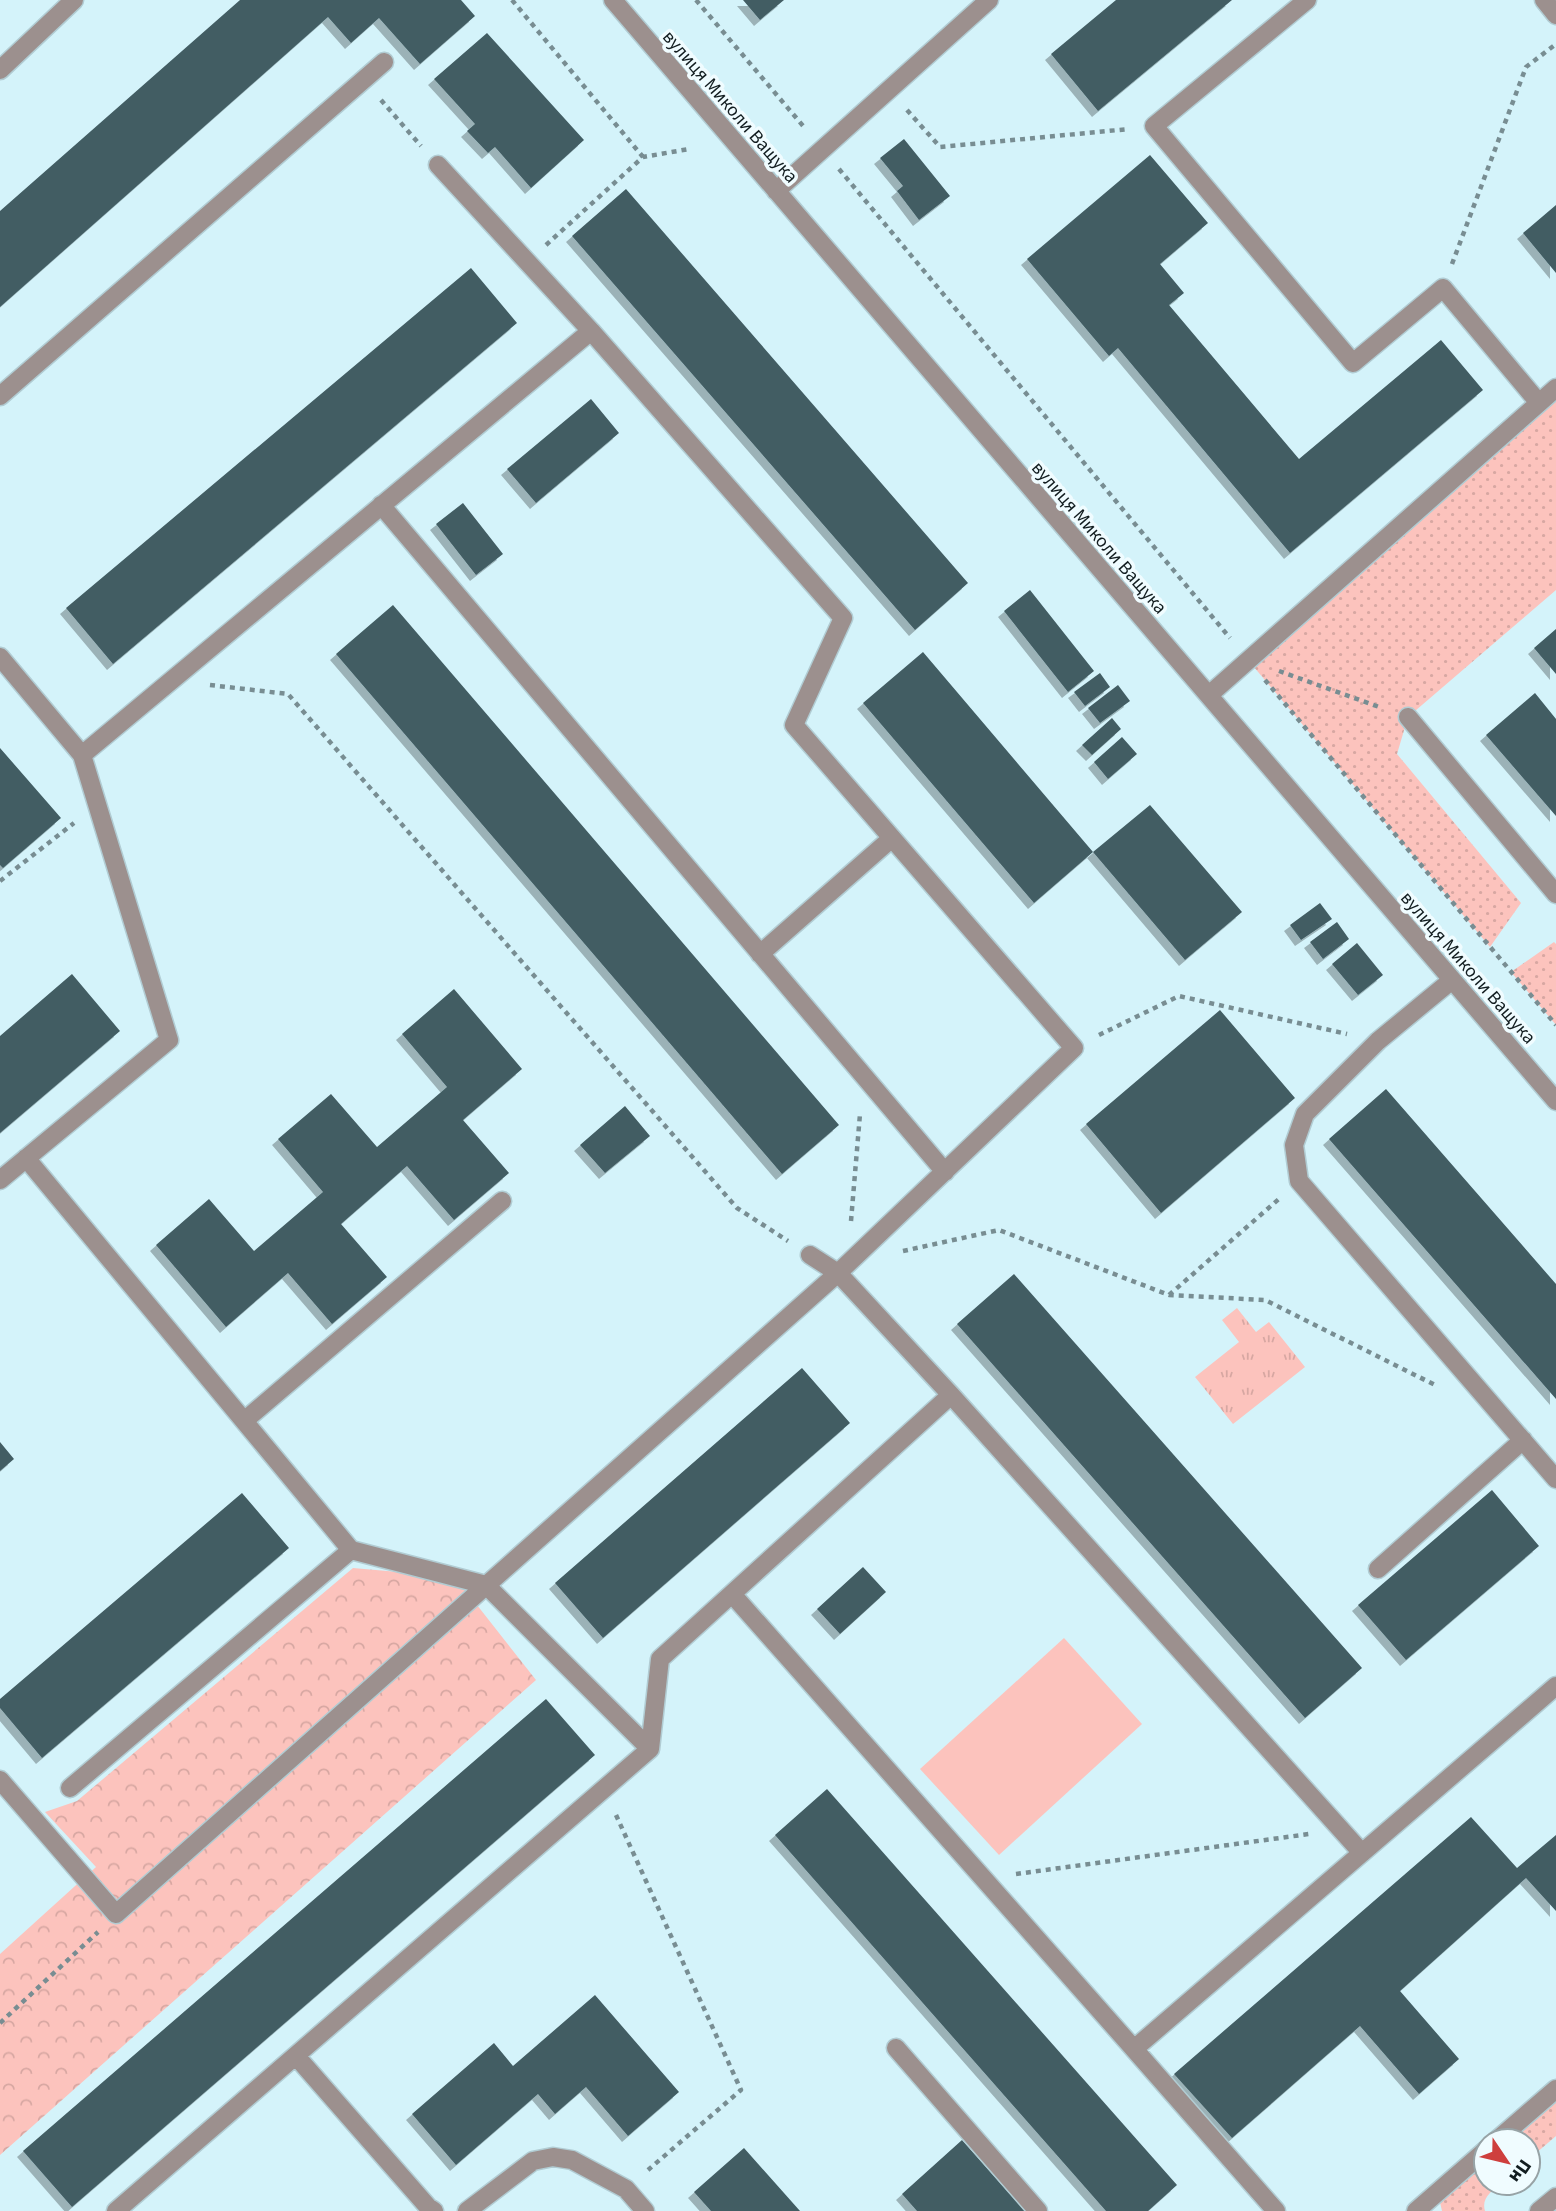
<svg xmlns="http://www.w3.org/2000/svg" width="1556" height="2211" font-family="'Source Sans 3',sans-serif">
<defs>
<pattern id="grass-dots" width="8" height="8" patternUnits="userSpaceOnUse" patternTransform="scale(1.75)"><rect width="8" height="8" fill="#fcc3bd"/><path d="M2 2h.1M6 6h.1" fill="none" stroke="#d7a7a2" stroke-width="1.8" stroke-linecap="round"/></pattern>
<pattern id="forest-crowns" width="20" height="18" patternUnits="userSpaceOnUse" patternTransform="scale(1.75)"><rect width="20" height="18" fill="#fcc3bd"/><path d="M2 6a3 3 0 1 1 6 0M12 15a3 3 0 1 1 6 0" fill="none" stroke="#d7a7a2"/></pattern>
<pattern id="park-tufts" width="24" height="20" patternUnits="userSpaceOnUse" patternTransform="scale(1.75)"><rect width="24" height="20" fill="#fcc3bd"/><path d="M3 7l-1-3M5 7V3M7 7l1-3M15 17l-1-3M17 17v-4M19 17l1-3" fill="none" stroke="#d7a7a2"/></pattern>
<filter id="shadow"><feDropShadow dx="-6" dy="6" stdDeviation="0" flood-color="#0004"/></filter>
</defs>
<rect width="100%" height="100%" fill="#d4f3fa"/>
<path fill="url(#grass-dots)" d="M1556,388V590L1408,717L1397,754L1521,903L1490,947L1248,660Z
M1554,942L1556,944V1025L1511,972Z
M1556,2089V2136L1528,2160V2141H1496Z
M1486,2150V2183H1501C1492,2191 1481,2198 1485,2211H1442L1439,2198Z"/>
<path fill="url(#forest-crowns)" d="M353,1568L455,1577L536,1680L0,2155V1954L96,1867L45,1812L77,1801Z"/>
<path fill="url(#park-tufts)" d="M1237,1308L1256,1332L1269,1322L1305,1367L1233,1424L1195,1377L1239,1342L1222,1320Z"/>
<path fill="#fcc3bd" d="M1064,1638L1142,1724L999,1855L920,1769Z"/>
<path fill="#425d63" filter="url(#shadow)" d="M240,0H461L475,16L420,64L379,18L351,43L328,17L0,307V211Z
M743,0H784L760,20Z
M1116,0H1232L1098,111L1051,54Z
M487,33L584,140L531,188L495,147L488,153L467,131L475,124L434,79Z
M904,139L950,196L919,220L897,191L903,186L880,158Z
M1150,155L1208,223L1160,264L1184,293L1169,305L1299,459L1441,340L1483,390L1290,553L1118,348L1109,356L1027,259Z
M626,189L968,583L915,630L572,236Z
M1556,205V273L1523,233Z
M471,268L517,323L113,664L66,608Z
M591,399L619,433L536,503L507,469Z
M463,503L503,554L476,575L436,524Z
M1030,590L1094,671L1068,692L1004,611Z
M393,605L839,1125L782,1174L336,654Z
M1556,629V674L1534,648Z
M923,652L1093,852L1034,903L863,703Z
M1100,673L1110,687L1085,706L1074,692Z
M1118,685L1130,701L1100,723L1088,708Z
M1535,693L1556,719V816L1486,735Z
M1112,718L1121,729L1092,755L1082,745Z
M1122,737L1137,754L1108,779L1094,762Z
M0,748L61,818L3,868L0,865Z
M1150,805L1242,912L1185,960L1093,852Z
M1320,903L1332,919L1301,940L1290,925Z
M1337,922L1349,939L1323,959L1310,942Z
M1357,943L1383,975L1358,995L1332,964Z
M72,974L120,1031L0,1133V1036Z
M454,989L522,1069L463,1120L509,1173L454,1220L407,1166L341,1224L387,1277L332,1324L288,1273L226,1327L156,1245L209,1199L254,1251L323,1192L278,1139L331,1094L377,1147L447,1087L402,1034Z
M1220,1010L1295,1098L1161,1213L1086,1124Z
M1386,1089L1556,1284V1399L1329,1139Z
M625,1106L650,1136L605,1173L580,1145Z
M1014,1274L1362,1668L1305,1718L957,1324Z
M802,1368L850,1423L603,1638L555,1583Z
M0,1442L14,1459L0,1471Z
M1492,1490L1539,1546L1406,1660L1358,1605Z
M242,1493L289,1548L42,1758L0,1708V1699Z
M863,1567L886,1592L840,1634L817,1609Z
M546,1699L595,1755L72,2207L23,2151Z
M827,1789L1177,2185L1148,2211H1106L775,1835Z
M1471,1817L1517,1868L1556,1835V1911L1526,1878L1400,1991L1459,2059L1419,2094L1360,2026L1232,2138L1174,2074Z
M595,1995L679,2092L628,2136L586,2087L555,2114L538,2094L456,2165L412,2114L494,2043L513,2066Z
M962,2140L1025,2211H917L902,2194Z
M744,2148L800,2211H711L694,2192Z"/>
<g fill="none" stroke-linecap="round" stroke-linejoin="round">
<g stroke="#b1ccd3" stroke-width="21">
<path id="minor" d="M613,0L1556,1101
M1307,0L1154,126L1353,363L1443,288L1539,403
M1544,0L1556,15
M0,70L74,0
M438,165L591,331L843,618L794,725L1074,1048L838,1273L951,1395L1362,1853
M776,191L989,0
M0,396L384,62
M381,505L945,1172
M0,657L82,755L169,1040L0,1180
M1209,695L1556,388
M1408,717L1556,894
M82,755L591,331
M760,954L892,838
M1452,980L1378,1041L1305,1114L1294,1145L1299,1181L1556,1479
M26,1158L351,1550L70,1788
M244,1421L502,1201
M351,1550L486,1585L650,1749
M1378,1569L1523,1440
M732,1594L1134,2049
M0,1780L116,1914L838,1273L810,1255
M896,2048L1038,2211
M296,2056L428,2207L434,2211
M1496,2141L1556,2089
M116,2211L650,1749L660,1659L951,1395
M467,2211L533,2161L553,2157L572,2160L626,2189L645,2211
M1276,2211L1134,2049L1556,1686
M1416,2211L1486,2150
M1539,2211L1556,2197"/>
</g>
<path stroke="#788d92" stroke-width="4.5" stroke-dasharray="5 5" stroke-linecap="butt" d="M512,0L643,157
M696,0L804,127
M381,100L421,146
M907,110L940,147L1129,129
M839,169L1230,638
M546,245L643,157L689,149
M1452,264L1526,67L1556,44
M1279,671L1382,708
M1265,680L1556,1025
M210,685L288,694L737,1208L788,1241
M0,881L74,823
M1099,1035L1179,996L1347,1034
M851,1221L860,1114
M903,1251L999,1230L1169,1295L1265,1300L1437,1386
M1169,1295L1280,1198
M616,1815L741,2090L648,2170
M1016,1874L1309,1834
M0,2023L98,1932"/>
<use href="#minor" stroke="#9c908e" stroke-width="18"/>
</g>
<g text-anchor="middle" stroke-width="7" stroke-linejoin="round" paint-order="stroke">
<g font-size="19" fill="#121d20" stroke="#f0fcff">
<text transform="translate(731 106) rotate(49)" y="7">вулиця Миколи Ващука</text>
<text transform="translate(1100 537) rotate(49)" y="7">вулиця Миколи Ващука</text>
<text transform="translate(1469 967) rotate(49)" y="7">вулиця Миколи Ващука</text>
</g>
</g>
<g transform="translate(1507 2162) rotate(125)"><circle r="33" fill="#f0fcff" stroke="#97a3a6" stroke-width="2"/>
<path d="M0-5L12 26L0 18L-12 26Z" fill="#ce3f3d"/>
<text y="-10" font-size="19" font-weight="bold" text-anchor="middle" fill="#121d20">Пн</text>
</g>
</svg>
